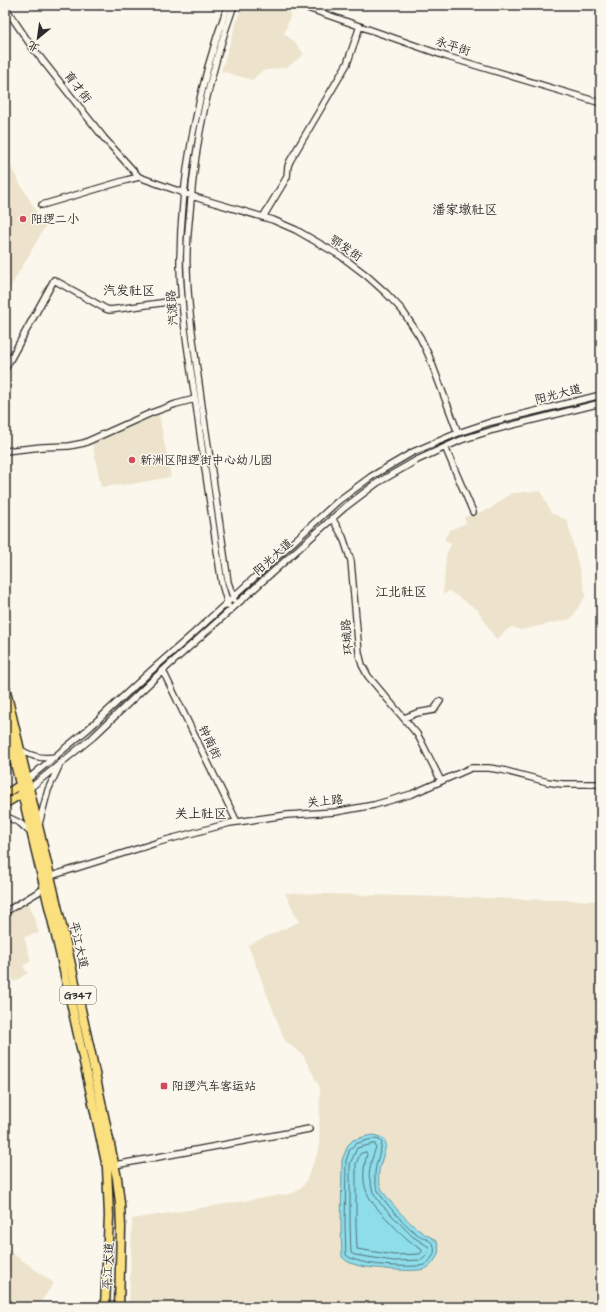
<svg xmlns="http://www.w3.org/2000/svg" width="606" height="1312" font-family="'Architects Daughter','LXGW WenKai TC',sans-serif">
<rect width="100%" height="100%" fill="#fbf7ec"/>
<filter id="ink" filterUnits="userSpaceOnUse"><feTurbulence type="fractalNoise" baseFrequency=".025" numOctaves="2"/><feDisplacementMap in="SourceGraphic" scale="8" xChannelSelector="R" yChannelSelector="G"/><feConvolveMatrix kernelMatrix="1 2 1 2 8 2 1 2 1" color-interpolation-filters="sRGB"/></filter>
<g filter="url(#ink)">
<path fill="#ede3cc" d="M242,5H268L291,13L284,34L294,41L304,54L288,67L262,71L252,80L221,71Z
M5,157L45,227L7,293L5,292Z
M159,414L171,477L132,484L101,487L92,443Z
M541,491L551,513L567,520L586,595L571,619L521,630L512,627L507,630L496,640L477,609L449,591L443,595L446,555L451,544L444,539L450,530L466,523L464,517L490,509L511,493Z
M285,893L601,901V1307H129L132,1219L294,1193L304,1185L319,1150L320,1088L303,1055L285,1041L248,945L299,922Z
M28,901L30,906L39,933L24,937L31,961L23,966L28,973L14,982L5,968V916Z
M5,1248L54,1283L37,1307H5Z"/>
<path fill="#8eddeb" stroke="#66969e" d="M374,1135L383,1138L386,1143C385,1158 374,1171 381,1187C385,1198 409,1223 419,1230C424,1235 432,1236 437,1242C439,1246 439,1250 438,1254C436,1259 432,1265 427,1268C421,1272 393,1270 385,1269C371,1267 352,1268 342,1257L341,1227L342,1160L348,1145L353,1140L367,1136Z"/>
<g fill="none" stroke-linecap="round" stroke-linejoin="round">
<path stroke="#537278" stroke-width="1" d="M374,1139L380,1140L382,1143C379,1159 371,1172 377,1188C381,1200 407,1227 417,1234C422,1238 433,1240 434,1247C436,1254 430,1261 425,1265C409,1268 358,1266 346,1255L345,1227L346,1161L350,1149L355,1144L368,1140Z
M375,1144L376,1147L371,1162L369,1176L373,1192L380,1203L412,1236L429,1247L428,1254L422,1260L394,1261L355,1255L351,1253L350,1226V1164L357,1148L369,1145Z
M366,1152L367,1154C358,1188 368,1200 391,1223C401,1234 410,1242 422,1250V1252L420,1254L394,1255L357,1249L356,1226V1164L360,1154Z"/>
<g stroke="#2b2b2b" stroke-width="8">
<path id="minor" d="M228,5C198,86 180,180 180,266C181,312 189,358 196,404C204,464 213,524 222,584L228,605
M299,5L448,57L601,103
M5,7L32,47L104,138L139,177L198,198L273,220L296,230L341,256L366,275L386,293L402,310L420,337L429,356L458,433
M42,205L127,180L139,177
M263,217L287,177L288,166L290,161L347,64L360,26
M5,369L54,280L106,309L110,310L182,300
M445,447L473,512
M5,451L42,447L69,446L84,443L151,413L176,404L195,399
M332,518L343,537L351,561L359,653L362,665L368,676L417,734L421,741L441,781
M234,600L228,582C220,524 211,465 202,406C196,360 188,314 187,268C186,249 188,230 190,211C195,141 210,71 234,5
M163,671L237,822
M404,718L417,713L434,710L440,701
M21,750C32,757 43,759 55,757
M5,768L11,750
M28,779L87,730L153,669L194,633L338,501L372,476L413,452L458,433L491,422L601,395
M30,788L93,737L158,675L344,508L377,483L417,460L461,440L493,430L601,403
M5,816L20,823L31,833
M39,824L48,790L59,766
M51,876L159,842L230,823L287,815L335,812L374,805L412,794L471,768H489L502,770L548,782L562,784H601
M5,912L45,888
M115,1165L309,1129"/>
</g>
<g stroke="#2b2b2b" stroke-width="10">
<path id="major" d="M5,794L25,782
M5,804L25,792"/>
</g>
<g stroke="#2b2b2b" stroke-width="11">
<path id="highway" d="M5,687L69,956L91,1054L117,1178L120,1203L121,1228L119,1307
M5,721L61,957L107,1167L109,1216L105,1307"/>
</g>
<use href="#minor" stroke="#fbf7ec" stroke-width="5.5"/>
<use href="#major" stroke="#fbe080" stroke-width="7"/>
<use href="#highway" stroke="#fbe080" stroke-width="8"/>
</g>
</g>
<g fill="#d1495b" stroke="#fbf7ec" stroke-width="1.5">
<circle cx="23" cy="219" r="4"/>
<circle cx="132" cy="460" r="4"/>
<rect x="160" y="1082" width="8" height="8" rx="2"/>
</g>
<g text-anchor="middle" stroke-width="3" stroke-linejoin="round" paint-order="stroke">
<rect fill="#fbf7ec" stroke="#696865" stroke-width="1" x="60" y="986" width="36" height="18" rx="3"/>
<g font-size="11" font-weight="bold" fill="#2b2b2b">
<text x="78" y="999">G347</text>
</g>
<g font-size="12" fill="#2b2b2b" stroke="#fbf7ec">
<text transform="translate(453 46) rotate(18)" y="4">永平街</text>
<text transform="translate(78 87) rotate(52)" y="4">育才街</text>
<text transform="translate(346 248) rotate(34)" y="4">鄂发街</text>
<text transform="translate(172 308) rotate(-95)" y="4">汽渡路</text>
<text transform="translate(558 394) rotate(-14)" y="4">阳光大道</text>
<text transform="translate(273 557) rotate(-42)" y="4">阳光大道</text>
<text transform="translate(347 637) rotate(-95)" y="4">环城路</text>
<text transform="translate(210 742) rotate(64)" y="4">钟南街</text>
<text transform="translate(325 801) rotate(-6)" y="4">关上路</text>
<text transform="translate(79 945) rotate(77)" y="4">平江大道</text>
<text transform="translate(108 1266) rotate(-88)" y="4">平江大道</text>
</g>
<g font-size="12" fill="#2b2b2b" stroke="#fbf7ec" text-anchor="start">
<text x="31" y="223">阳逻二小</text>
<text x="140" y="464">新洲区阳逻街中心幼儿园</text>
<text x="172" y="1090">阳逻汽车客运站</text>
</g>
<g font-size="13" fill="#2b2b2b" stroke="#fbf7ec">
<text x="465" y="214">潘家墩社区</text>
<text x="129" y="295">汽发社区</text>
<text x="401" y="596">江北社区</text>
<text x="201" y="818">关上社区</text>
</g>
</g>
<rect width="606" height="1312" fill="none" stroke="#fbf7ec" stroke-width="20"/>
<rect x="10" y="10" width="586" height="1292" fill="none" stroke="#2b2b2b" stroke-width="1.5" filter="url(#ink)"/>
<g transform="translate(38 38) rotate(209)" stroke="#fbf7ec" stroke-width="3" paint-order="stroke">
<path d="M0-3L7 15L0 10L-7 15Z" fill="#2b2b2b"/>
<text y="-6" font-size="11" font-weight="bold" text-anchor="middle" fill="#2b2b2b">北</text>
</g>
</svg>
